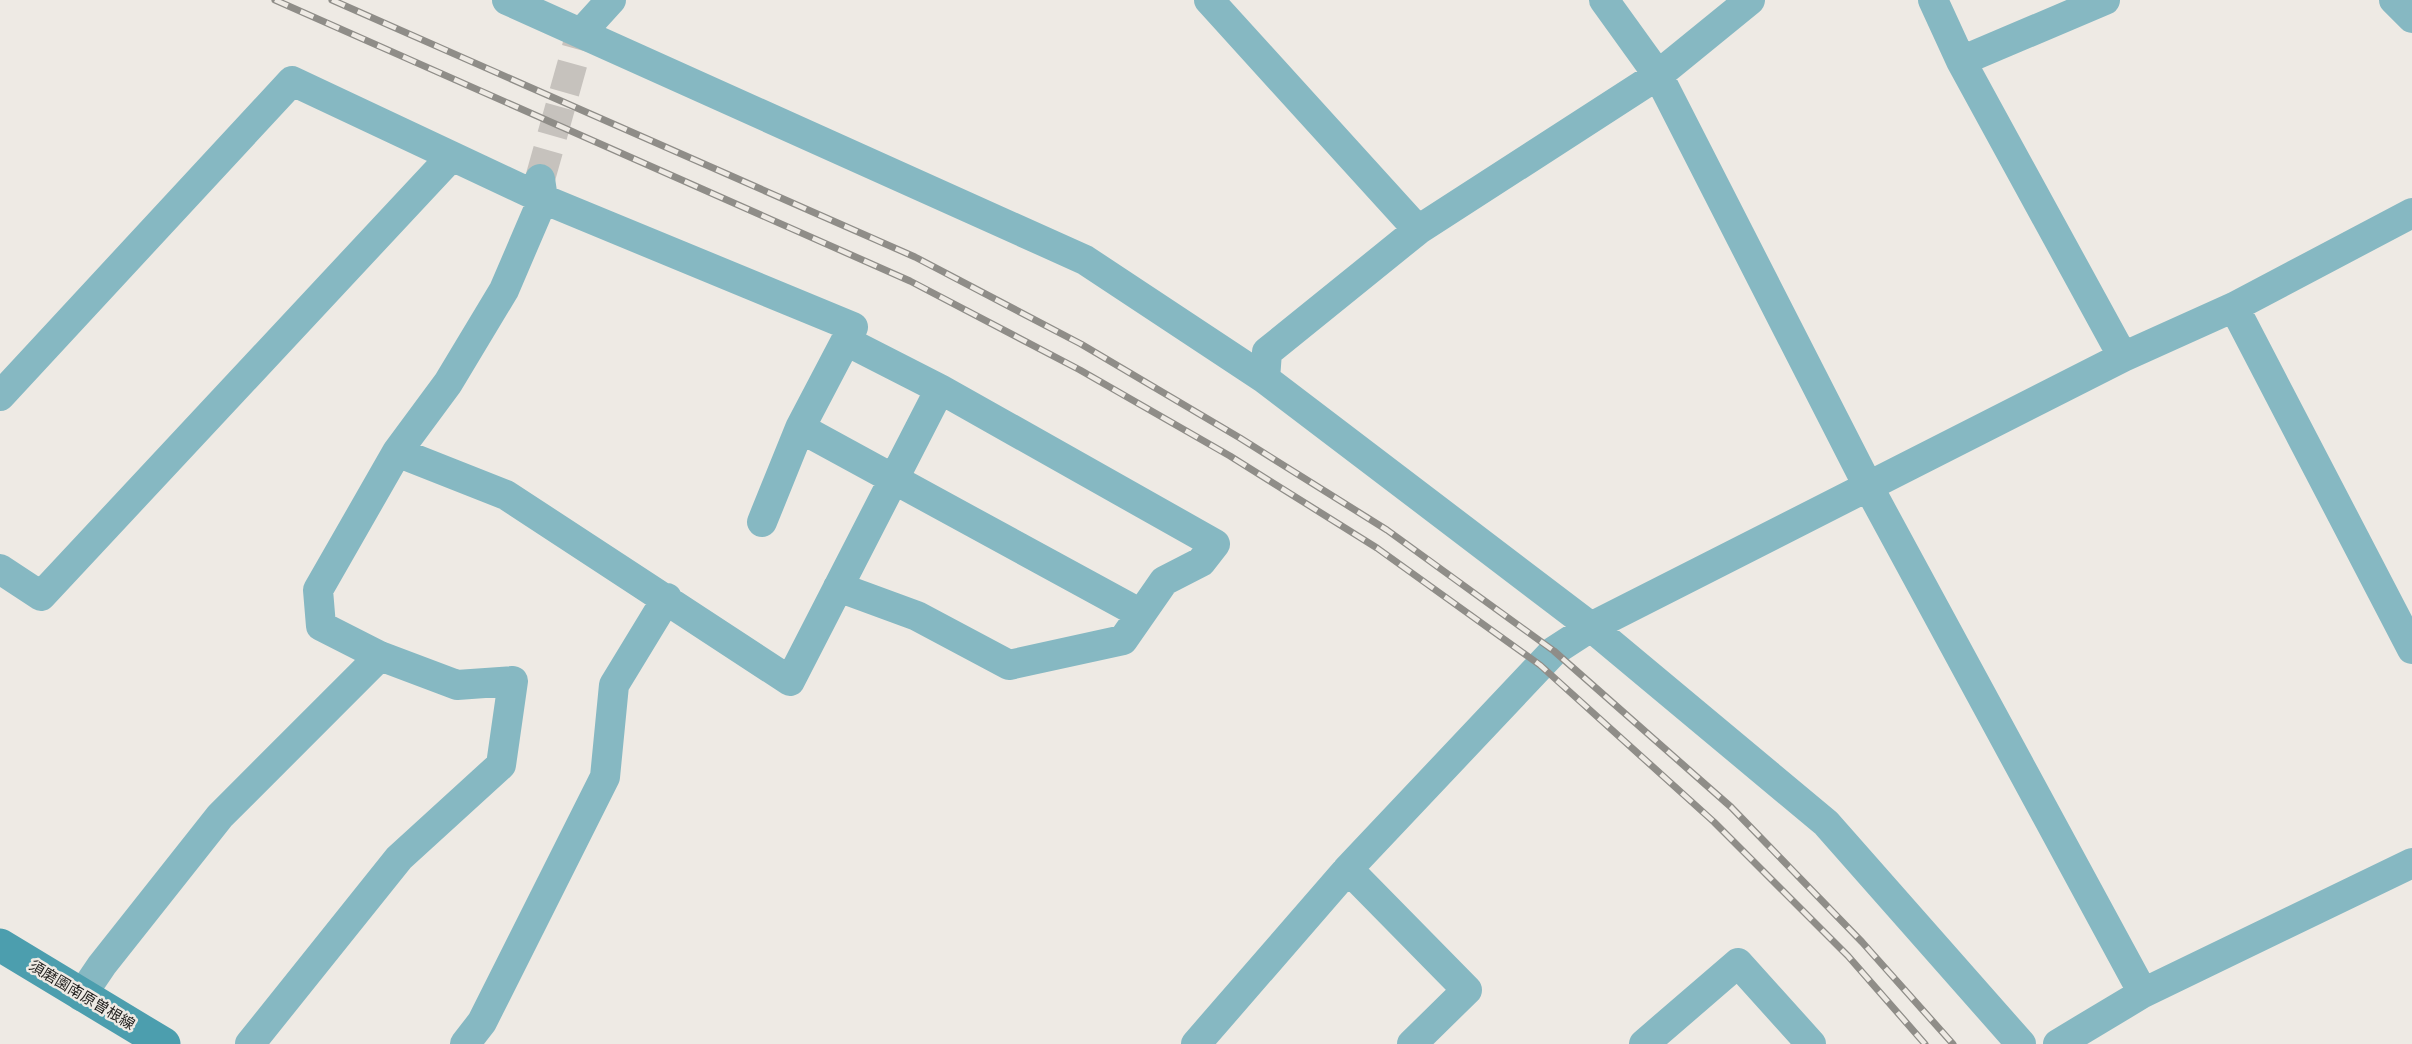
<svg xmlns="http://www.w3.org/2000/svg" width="2412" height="1044" font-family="Roboto,'Noto Sans JP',sans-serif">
<rect width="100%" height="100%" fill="#eeeae4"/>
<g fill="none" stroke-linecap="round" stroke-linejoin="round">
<path stroke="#c6c2bd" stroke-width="30" stroke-dasharray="30 15" stroke-linecap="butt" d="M540,179L581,33"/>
<path stroke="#86b8c2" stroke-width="30" d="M507,0L1085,260L1265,379L1591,627L1826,823L2021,1044
M1209,0L1418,230
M1604,0L1658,75L1868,486L2143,993
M1933,0L1961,61L2123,357
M2394,0L2412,18
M581,33L611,0
M1961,61L2105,0
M540,179L543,199L504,290L448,383L397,452L506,495L790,681L940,389L1215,544L1201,562L1164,581L1123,640L1009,665L917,616L838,587
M2234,307L2412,649
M846,341L940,389
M1265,379L1267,352L1418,230L1658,75L1750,0
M0,396L292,81L543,199L853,327L800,428
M762,522L800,428L1141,614
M0,569L41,596L451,157
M1348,869L1467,990L1412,1044
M81,996L102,965L220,816L380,656
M250,1044L399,858L501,765L513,681L457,685L380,656L321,626L318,590L397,452
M465,1044L482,1022L605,777L614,685L667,598
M1196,1044L1348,869L1554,651L1591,627L2123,357L2234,307L2412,213
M1644,1044L1738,963L1811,1044
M2058,1044L2143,993L2412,863"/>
<path stroke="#4c9eae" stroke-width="33" d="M0,945L164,1044"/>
<g stroke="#8f8d88" stroke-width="7">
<path id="rail" d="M275,0L910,281L1080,370L1230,456L1377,548L1540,665L1714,822L1848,956L1925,1044
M332,0L915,257L1081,344L1240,438L1387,530L1554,651L1731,807L1862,942L1953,1044"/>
</g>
<use href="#rail" stroke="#eeeae4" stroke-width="4.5" stroke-dasharray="14" stroke-linecap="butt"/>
</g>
<g text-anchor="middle" stroke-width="5" stroke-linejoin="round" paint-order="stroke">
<g font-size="15" fill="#242321" stroke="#eeeae4">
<text transform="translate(82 995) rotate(31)" y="5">須磨園南原曽根線</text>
</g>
</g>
</svg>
